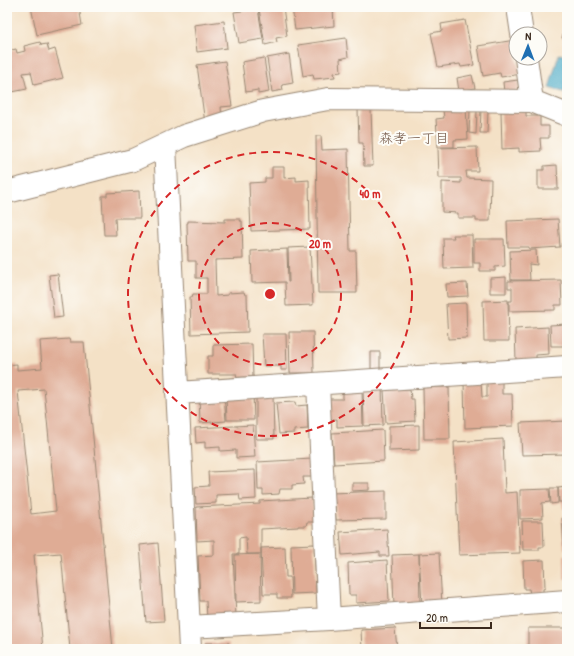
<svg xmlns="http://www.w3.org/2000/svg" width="574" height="656" font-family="'Patrick Hand','Klee One',sans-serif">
<rect width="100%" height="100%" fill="#fdfcf7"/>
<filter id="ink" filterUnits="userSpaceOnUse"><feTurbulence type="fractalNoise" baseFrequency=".025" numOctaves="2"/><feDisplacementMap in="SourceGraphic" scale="8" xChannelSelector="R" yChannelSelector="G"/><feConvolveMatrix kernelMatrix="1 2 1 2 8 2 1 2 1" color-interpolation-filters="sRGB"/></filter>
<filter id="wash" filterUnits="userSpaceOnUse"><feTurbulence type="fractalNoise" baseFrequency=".012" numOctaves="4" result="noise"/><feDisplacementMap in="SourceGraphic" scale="16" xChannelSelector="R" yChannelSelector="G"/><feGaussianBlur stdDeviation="0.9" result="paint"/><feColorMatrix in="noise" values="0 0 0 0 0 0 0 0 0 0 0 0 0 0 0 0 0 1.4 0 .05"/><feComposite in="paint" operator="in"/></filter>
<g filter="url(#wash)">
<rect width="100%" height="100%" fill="#f4e1c6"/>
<path fill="#46a9c6" stroke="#406a72" d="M559,54L567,56V93L549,88Z"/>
<g id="blocks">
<path fill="#dfac95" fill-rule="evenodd" d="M31,7H79L82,25L37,35Z
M270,7H283L287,36L276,38L277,42L265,45L259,9Z
M292,7H333L334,26L295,30Z
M258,9L263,39L239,43L234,12Z
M465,20L474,65L461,67L460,64L438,67L431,33L442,31L441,24Z
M224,21L227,48L197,52L194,25Z
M566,21L567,22V40L562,38Z
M346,38L348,57L340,59L341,72L334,73L335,77L314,79L313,74L303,76L298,45Z
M515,40L516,58L521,74L501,77L500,73L483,76L478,46Z
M40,42L41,45L47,44L49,51L55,49L63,78L34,85L31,72L23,73L27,89L7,93V51L16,49L17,53L25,51L24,46Z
M289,54L293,83L282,85L283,90L272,92L267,58Z
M264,58L269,92L258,94V90L246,92L242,62Z
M225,61L232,106L221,107L222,118L205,123L197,65Z
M472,75L475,88L459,91L457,78Z
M518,80L519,90L504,92L503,82Z
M466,108L468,139L454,140V147H438L436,119L444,118L443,110Z
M358,110H371L373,166H364L363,143H359Z
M481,110L488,111L487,133H480Z
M470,111H477L476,134L469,133Z
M526,111V116H540V126H549V138H540L541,151L519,152V148L502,149L501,112Z
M316,136H321L322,150L348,149L350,251H356L357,293H318Z
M477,147L478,171H466L467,178L491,179L490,221H476V218H458V213L442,212V182L461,183V178H439L438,148Z
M557,165L558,189H538V170H544V166Z
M272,167H284V178L296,177V181L309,180L310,229L251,231L249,183L265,182V178H272Z
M139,191L140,218H115L116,235H104L102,196H107V193Z
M225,219H241L240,221H242L243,259L215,260L216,296L228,295V293L244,292L245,295H247L248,332L191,334L190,297H192L193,294H207V278H196V261H188L187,223H188V221L225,222Z
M558,219L560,247L529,249V247H508L507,221Z
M453,235H472L473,268L444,269L443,238H454Z
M474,239H504L505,266L495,267V271H480V263H474Z
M310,247L313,305L286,306L285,282L252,283L251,251L287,249L288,282H289L288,248Z
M536,250L537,265L529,264L530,280H511L510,251Z
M58,274L63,317L54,318L49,275Z
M506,277V293H490V278Z
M561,280L562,305H555V310L509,311V301H512V288H508V281Z
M467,283L468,296L447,297L446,284Z
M508,300L509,341H484L483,301Z
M466,303L467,338L448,339L446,304Z
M566,324L567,346H551L550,325Z
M548,327L549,354L536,355V360L516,361L515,329Z
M289,332H313L314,373H290Z
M262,334H286L287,370H281V366H264Z
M69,339L70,342H84L113,649H70L61,553L34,555L43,649H7V365L17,364V370L42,368L40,341ZM44,389L56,511L31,514L18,391Z
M252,344L253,378H236L237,374H208V356H213V345Z
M371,352H380V372H371Z
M502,380V394H512L513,426L465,428L464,382H481L482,397H487V381Z
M382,386L383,425L364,426L363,387Z
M423,387H449L450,439H424Z
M410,389L411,399H414L415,421L386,423L384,390Z
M362,391L363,426L337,427V419L326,420L325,399H343V392Z
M253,393L254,420H227L226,394Z
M224,394L226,421L200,423L199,396Z
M256,395H273L274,439H256Z
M295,402L296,406L307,405L308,429L294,430V433L279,434L276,403Z
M567,421V454L522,455L520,423Z
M253,425L255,457L236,458V450L220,451V447L205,448V442L196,443L195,428Z
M419,425V450L389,451V426Z
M383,430L384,461L334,464L332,433Z
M503,439L505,493L517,492L520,553L459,555L454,442Z
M312,459V477H303L304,484L292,485V489H280L279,494L263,495V490H258L257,462Z
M255,470L256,499L240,500L239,494L216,495V503L196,504L195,487L209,486L208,472Z
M352,483H369V490L352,491Z
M567,487V508L563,509L562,502H559L558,488Z
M550,488H558V503L551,504Z
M549,489L550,502L542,503L543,518L520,519V490Z
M386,491V519L336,520L335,502L331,503V493Z
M312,498L314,522H307L306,526H298V527L261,529V554H247L246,537L239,538V554H233L236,617L207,619L206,601H200L198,556L214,555V540L197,541L196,507L260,504V501Z
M567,517V549H564L562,518Z
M522,521H543L544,547H539V550H523Z
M387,529L389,556H380V552L342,555L340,532Z
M158,543L164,621L146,622L140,545Z
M314,544L316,593L292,594L291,545Z
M285,547L286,577H290L291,598H277V594H263L261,548Z
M439,553L442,605H422L419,554Z
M260,554L261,601L236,602L235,555Z
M419,554L420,606H394L392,555Z
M564,555H567V579H564Z
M387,560L389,601L356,603V595H349L348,563Z
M544,560L545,588L543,589V593L530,594L529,589H524L523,561Z
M395,628L397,649H362L361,630Z
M528,628H567V649H528Z
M205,643H229V649H205Z"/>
</g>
</g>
<g filter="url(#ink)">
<use href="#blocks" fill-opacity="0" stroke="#988672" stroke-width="1"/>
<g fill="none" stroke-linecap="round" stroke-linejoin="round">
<g stroke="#988672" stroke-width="24">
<path id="minor" d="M518,7L522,34
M526,58L532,101
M165,146L190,649
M7,192L133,160L184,136L263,111L328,99L532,101L567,115
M318,384L329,619
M177,393L567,367
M189,627L329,619L567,601"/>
</g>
<use href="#minor" stroke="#fff" stroke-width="22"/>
</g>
</g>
<g fill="none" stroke="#d62828" stroke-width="2" stroke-dasharray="7 5">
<circle cx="270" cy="294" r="71"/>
<circle cx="270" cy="294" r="142"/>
</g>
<g text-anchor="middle" stroke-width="4" stroke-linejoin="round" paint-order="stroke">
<g font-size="14" fill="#745848" stroke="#fdfcf7">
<text x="414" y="143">森孝一丁目</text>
</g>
</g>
<circle cx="270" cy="294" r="6" fill="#d62828" stroke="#fdfcf7" stroke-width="2"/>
<g font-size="12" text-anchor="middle" font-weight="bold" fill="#d62828" stroke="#fdfcf7" stroke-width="4" stroke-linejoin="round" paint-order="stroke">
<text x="370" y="198">40 m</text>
<text x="320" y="248">20 m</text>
</g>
<rect width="574" height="656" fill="none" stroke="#fdfcf7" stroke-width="24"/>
<g transform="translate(528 46) rotate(1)"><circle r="19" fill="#fdfcf7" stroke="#afa8a0"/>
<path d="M0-3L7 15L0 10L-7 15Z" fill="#1f6fb2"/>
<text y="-6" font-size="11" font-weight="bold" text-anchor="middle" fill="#3b2a1e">N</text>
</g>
<path d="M420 622v6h71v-6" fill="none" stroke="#3b2a1e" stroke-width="2"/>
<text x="426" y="622" font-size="12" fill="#3b2a1e" stroke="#fdfcf7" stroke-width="3" paint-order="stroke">20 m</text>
</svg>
